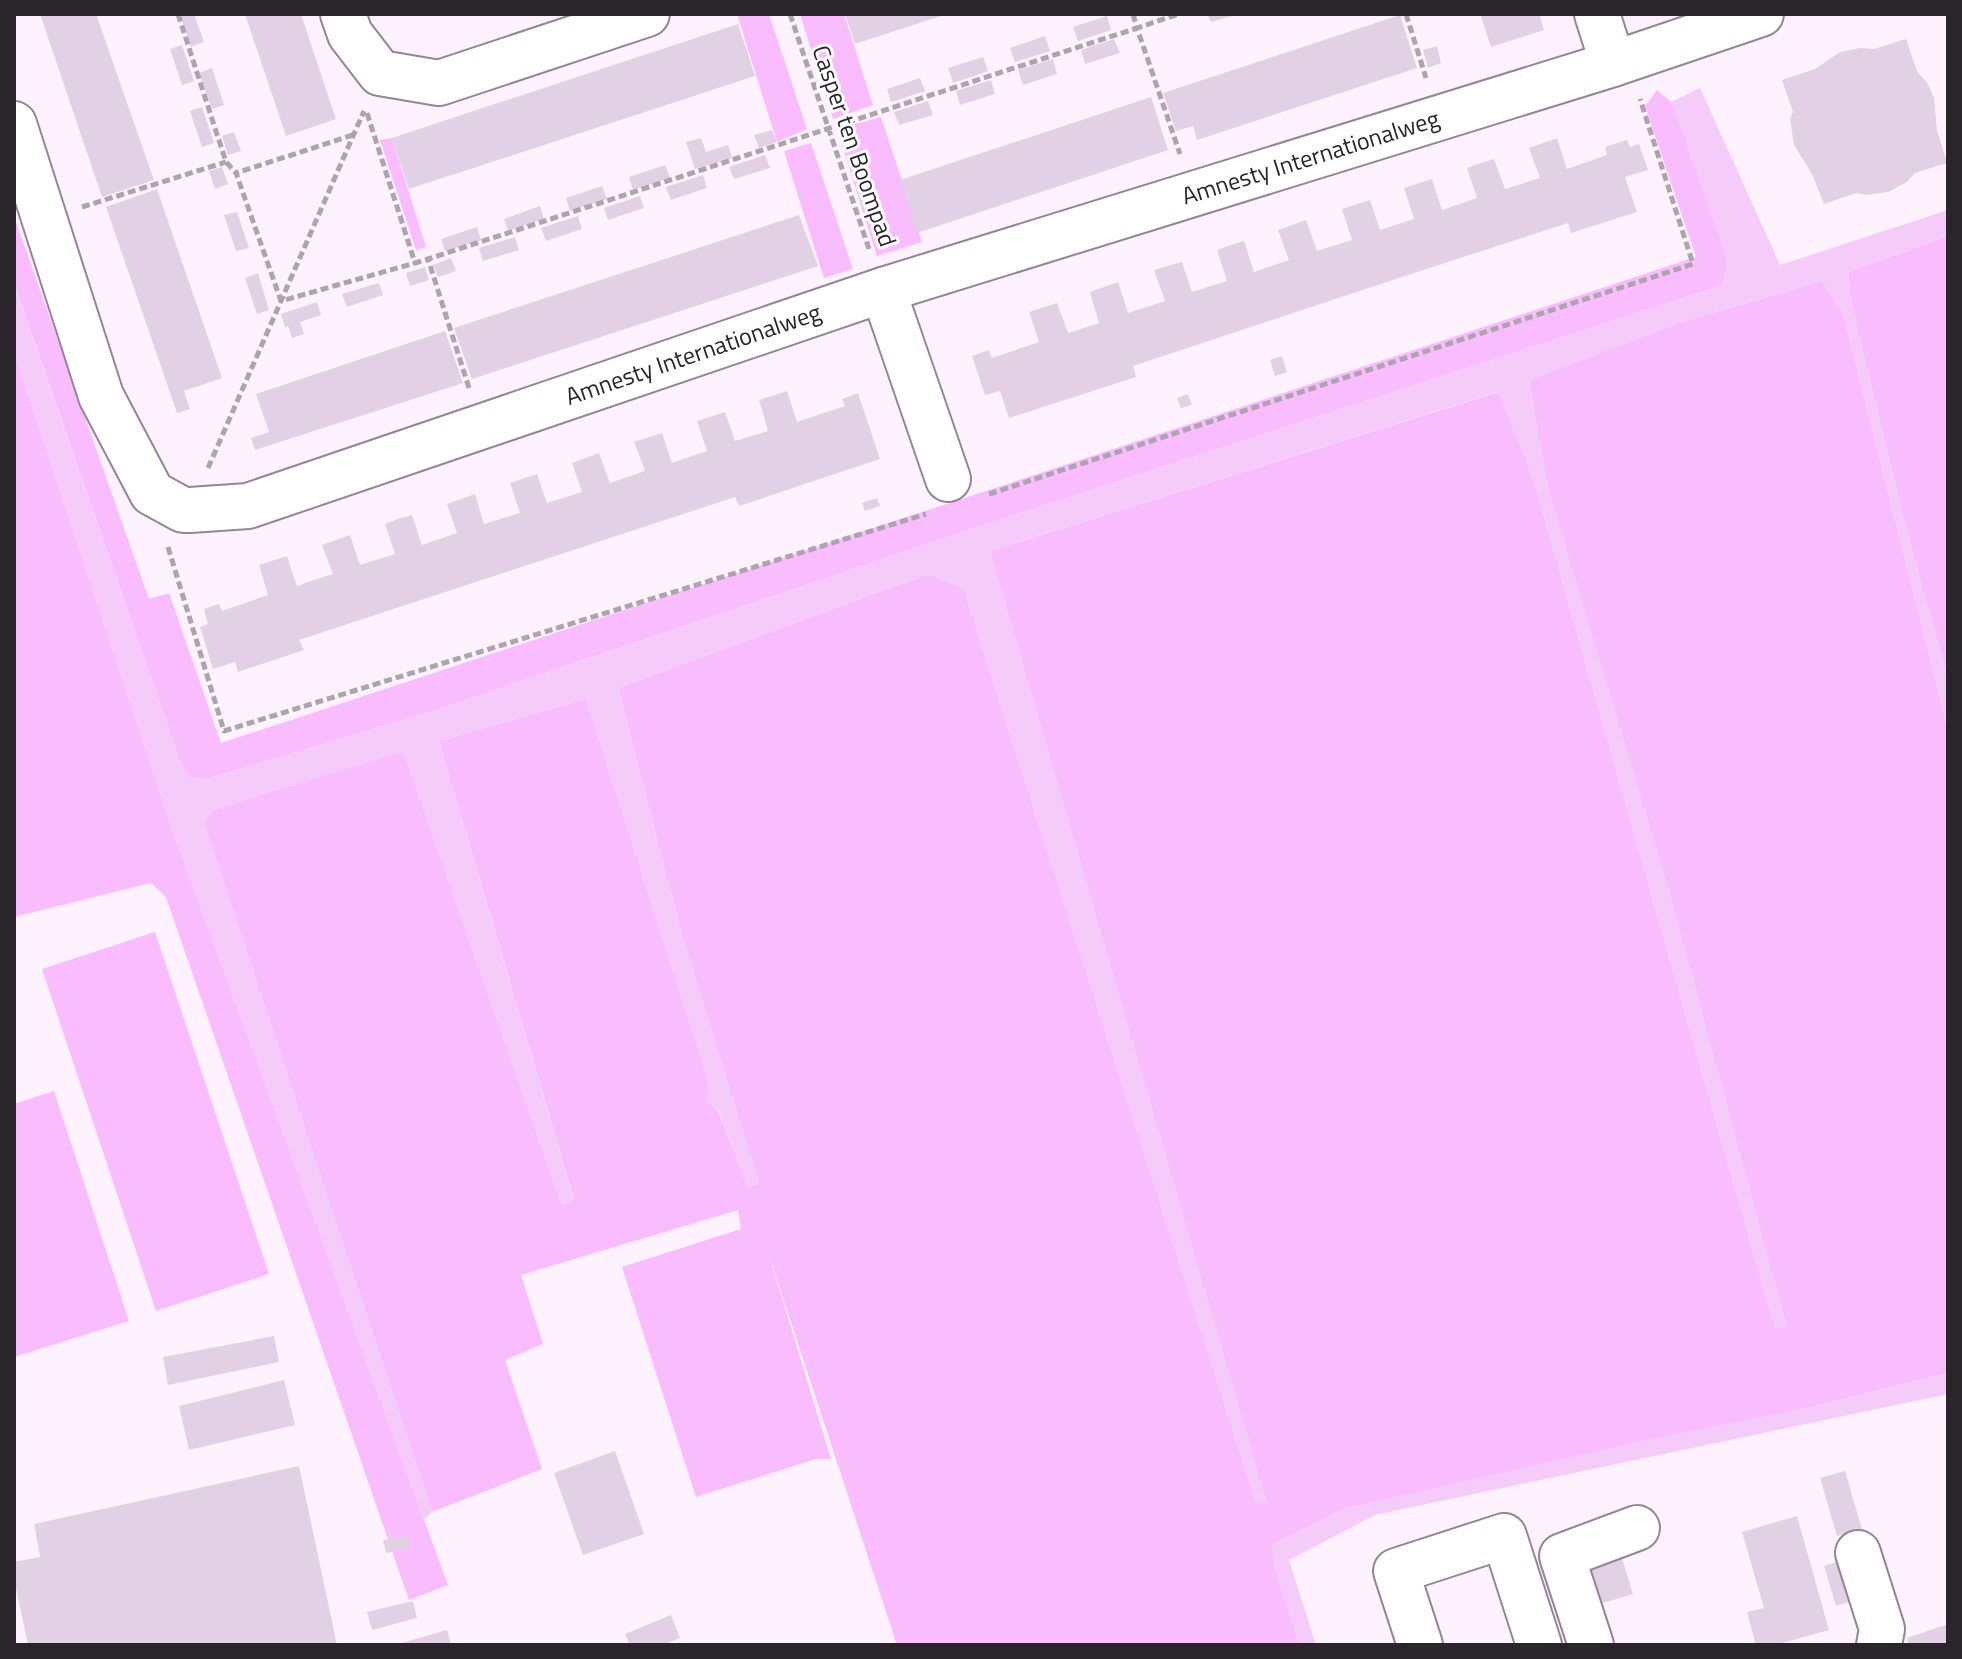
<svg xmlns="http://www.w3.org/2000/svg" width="1962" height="1659" font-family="'Titillium Web',sans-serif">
<rect width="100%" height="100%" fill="#fdf2fe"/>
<path fill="#f9bcff" d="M737,14H769L807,129L777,142Z
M800,14H844L873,105L833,119Z
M1657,90L1671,102L1696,167L1727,259L1723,285L977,527L430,712L207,779L190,778L180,761L14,283V216L149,599L169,593L221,743L1696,257L1645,106Z
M881,117L922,242L877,256L837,129Z
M392,138L426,247L416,250L380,140Z
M811,143L853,269L824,278L784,151Z
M1948,236V679L1904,521L1852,305L1848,272Z
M1822,281L1843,314L1948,730V1373L1807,1408L1346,1508L1273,1544L1275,1568L1299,1645H897L766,1246L831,1459H816L696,1497L622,1267L741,1229L738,1210L521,1275L543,1344L505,1360L542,1469L432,1512L204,822L212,810L403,751L562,1206L574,1199L439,741L586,699L710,1086L706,1101L717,1109L748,1187L759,1183L682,935L618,688L928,574L963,588L1256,1503L1266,1502L990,551L1499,392L1534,482L1775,1329L1547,484L1529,380L1682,322Z
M14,352L173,832L448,1585L409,1600L166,897L151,883L14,917Z
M155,932L269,1274L156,1311L42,969Z
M54,1091L129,1321L14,1357V1104Z"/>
<path fill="#f5cbf9" d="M1700,88L1780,265L1948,210V236L1848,272L1852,305L1904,521L1948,679V730L1843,314L1822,281L1682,322L1529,381L1547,484L1670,892L1787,1326L1775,1329L1534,482L1498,392L990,551L1267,1502L1256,1504L963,588L928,574L618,688L682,935L759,1183L747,1187L718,1109L705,1101L710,1086L586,699L439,741L574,1200L562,1206L403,752L212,810L205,823L432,1512L423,1520L173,832L14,352V284L180,761L190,777L207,779L430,712L977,527L1723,285L1727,259L1671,102Z
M1948,1373V1394L1375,1515L1289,1560L1316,1645H1299L1275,1568L1272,1544L1346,1508L1645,1440L1807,1408Z"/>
<path fill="#e2d1e4" d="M40,14H96L154,180L102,197Z
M180,14H194L204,42L191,47Z
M245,14H301L336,119L286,136Z
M845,14H944V15L855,44Z
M1207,14H1235V15L1211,22Z
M1480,14H1539L1544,30L1491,47Z
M1400,15L1417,68L1197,140L1193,126L1176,131L1163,93Z
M1107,16L1111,30L1078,41L1073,27Z
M738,24L755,76L409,189L392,138Z
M1045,36L1050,51L1015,62L1010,48Z
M1114,39L1120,53L1085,64L1081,50Z
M1906,39L1917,71L1928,84L1934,98L1937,130L1947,163L1915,173L1907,182L1888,192L1866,195L1856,193L1824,204L1812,174L1794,145L1790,119L1793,112L1782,80L1815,69L1840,52L1860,48L1874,49Z
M182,45L194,81L182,85L170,49Z
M1437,46L1441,63L1428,68L1423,50Z
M983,57L988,71L953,83L948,68Z
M1053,59L1057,74L1023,85L1018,70Z
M212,68L224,105L212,109L199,73Z
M920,78L925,91L891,102L887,89Z
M991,80L995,94L960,105L956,91Z
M1151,97L1168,150L917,233L900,180Z
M928,101L933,115L899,125L894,112Z
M202,107L214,143L202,147L190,111Z
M772,130L777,142L759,148L754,135Z
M234,132L241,151L228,155L222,136Z
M701,138L706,152L728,145L732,158L695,169L686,142Z
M1557,138L1567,169L1607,155L1605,147L1627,140L1630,147L1639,144L1648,170L1625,177L1637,212L1571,233L1568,223L1414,273L1133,366L1136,377L1009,418L1000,391L985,395L972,356L989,350L992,358L1039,342L1029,312L1057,303L1068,333L1099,323L1090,292L1118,282L1128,313L1165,301L1154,270L1182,262L1192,292L1227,281L1217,250L1231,245L1244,241L1254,272L1289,260L1278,230L1306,220L1317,251L1352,240L1342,209L1370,200L1380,230L1414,219L1404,188L1432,179L1442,210L1477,198L1467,168L1481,163L1494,159L1505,189L1540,178L1529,148Z
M765,155L770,168L734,179L729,167Z
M665,165L670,178L633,190L629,177Z
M222,167L228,184L215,189L209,171Z
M703,175L707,188L671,200L666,187Z
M602,186L607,199L570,211L566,198Z
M157,189L222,378L184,391L190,409L177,413L106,207Z
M640,196L644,208L608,220L604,208Z
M540,206L544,219L508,231L504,219Z
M237,212L249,248L236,251L224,215Z
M799,215L818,266L472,379L454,328Z
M578,216L582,229L546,241L541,228Z
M477,227L481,240L445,251L441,239Z
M515,237L519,250L483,261L479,248Z
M451,258L456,271L438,277L433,265Z
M425,267L429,280L410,286L406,273Z
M258,273L269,310L257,314L245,278Z
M379,283L383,295L347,307L342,294Z
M317,302L321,315L300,322L304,334L292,338L288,326L285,327L281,314Z
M445,331L463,383L255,450L251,438L269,432L256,394Z
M1282,356L1287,372L1275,376L1270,360Z
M787,391L797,422L845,406L842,399L858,393L880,459L739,506L735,497L363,619L299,640L304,650L238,672L235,662L213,669L200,627L208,624L204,609L219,604L222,611L268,595L259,565L287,556L297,586L314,580L333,574L322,545L350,535L360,565L395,554L385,524L398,519L412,515L422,545L457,533L447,504L475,494L484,524L520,513L510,483L537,474L547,503L582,492L572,463L599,453L610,483L645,471L634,442L662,433L672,463L689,457L707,451L697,421L725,412L735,441L768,431L759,400Z
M1188,394L1192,405L1181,408L1177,398Z
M877,498L880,506L865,511L862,503Z
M274,1336L279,1362L168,1385L163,1357Z
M284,1380L295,1425L189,1450L179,1406Z
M615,1451L644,1534L583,1555L554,1473Z
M299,1466L337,1645H28L14,1579V1562L40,1557L34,1524Z
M1845,1471L1862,1529L1837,1536L1820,1478Z
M1797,1516L1829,1630L1775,1645H1756L1747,1612L1764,1608L1742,1532Z
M407,1535L410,1549L386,1553L383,1540Z
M1619,1548L1633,1594L1590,1607L1576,1561Z
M1843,1560L1855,1600L1836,1606L1824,1566Z
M413,1601L417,1618L372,1630L367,1612Z
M671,1615L680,1638L662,1645H630L625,1634Z
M1948,1624V1645H1909L1907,1638Z
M447,1630L451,1645H399L398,1644Z"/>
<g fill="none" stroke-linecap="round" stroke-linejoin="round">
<g stroke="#958596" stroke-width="48">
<g id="minor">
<path d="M343,14L350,34L380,73L439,83L647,14"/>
<path d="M1597,14L1613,64"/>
<path id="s1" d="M14,124L101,396L152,493L183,510H190L248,506L883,290L1613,64L1761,14"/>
<path d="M883,290L948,479"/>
<path d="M1858,1553L1882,1629L1879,1645"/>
<path d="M1420,1645L1396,1571L1504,1536L1539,1645"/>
<path d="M1591,1645L1562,1556L1637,1528"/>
</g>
</g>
<path stroke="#ada4ae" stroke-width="5" stroke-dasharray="8 4" stroke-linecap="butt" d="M178,14L226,162L236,173
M790,14L870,252
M1133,14L1137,28L1179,14
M1406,14L1426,78
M367,113L415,263L428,259
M353,135L236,173L281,301L415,263
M82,207L226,162
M469,388L428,259L1137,28L1180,154
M208,468L364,111
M989,494L1693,264L1640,99
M168,547L224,731L926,514"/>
<use href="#minor" stroke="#fff" stroke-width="44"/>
</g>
<g text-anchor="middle" stroke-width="6" stroke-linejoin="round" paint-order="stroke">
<g font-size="24" fill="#2a242b" stroke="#fff">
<text transform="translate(854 146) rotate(71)" y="8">Casper ten Boompad</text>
<text dy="8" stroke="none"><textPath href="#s1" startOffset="1614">Amnesty Internationalweg</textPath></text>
<text dy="8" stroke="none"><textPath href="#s1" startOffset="966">Amnesty Internationalweg</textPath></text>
</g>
</g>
<rect width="1962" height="1659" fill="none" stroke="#2a242b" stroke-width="32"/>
</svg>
